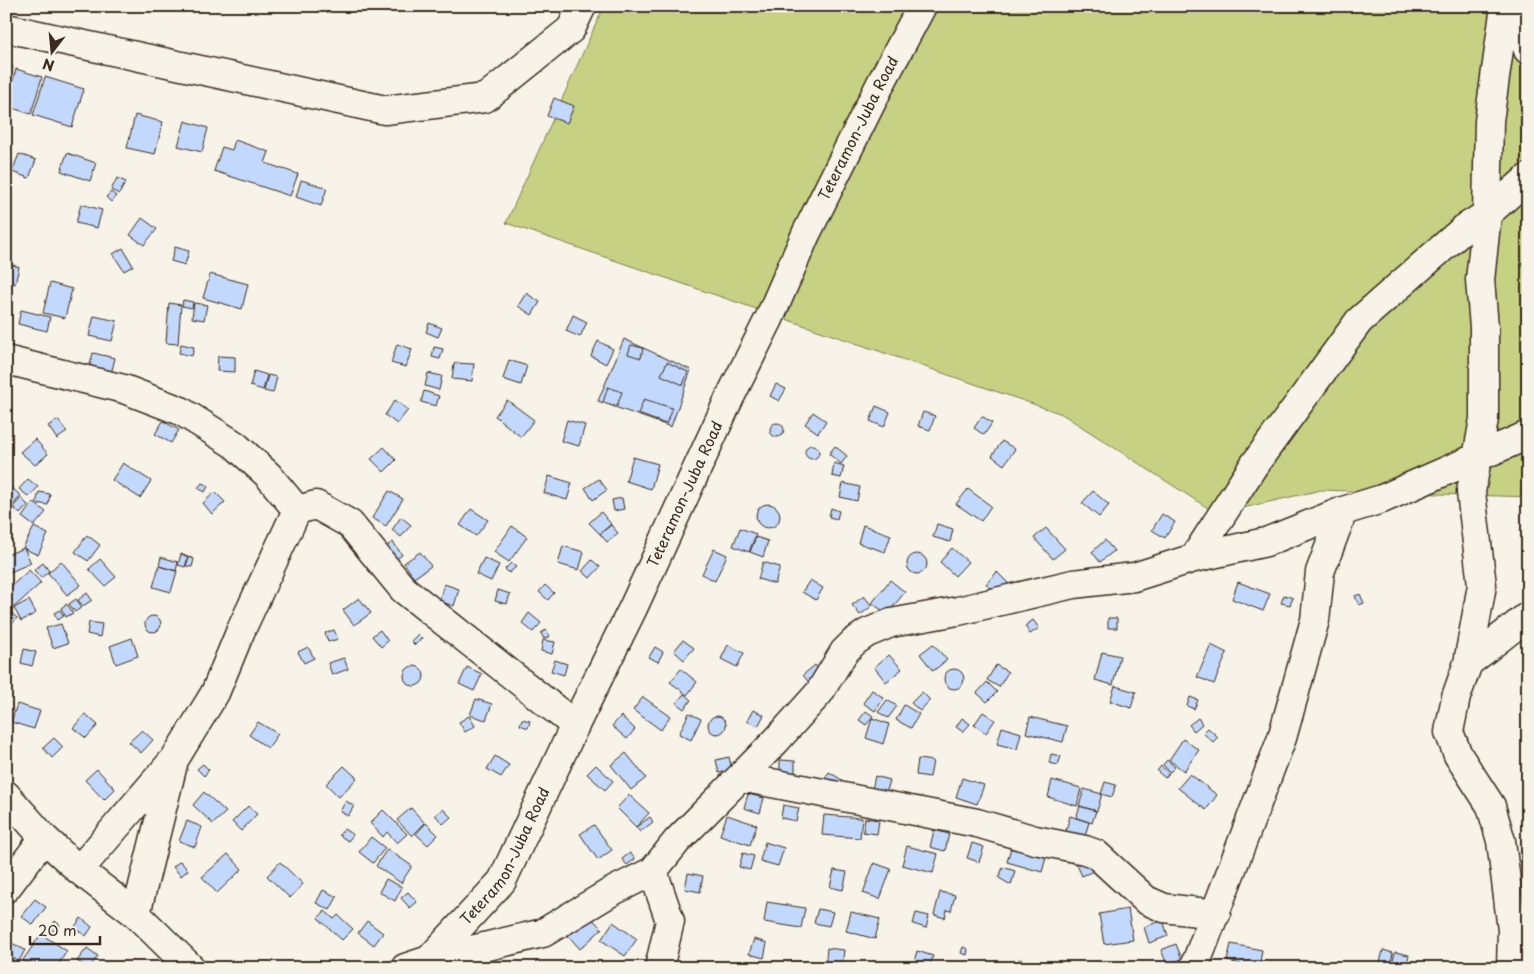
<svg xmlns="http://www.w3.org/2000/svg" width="1534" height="974" font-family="'Playpen Sans',sans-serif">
<rect width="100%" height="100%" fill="#f7f3e8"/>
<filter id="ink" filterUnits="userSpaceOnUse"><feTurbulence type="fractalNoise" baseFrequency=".02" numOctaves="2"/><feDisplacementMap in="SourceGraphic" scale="10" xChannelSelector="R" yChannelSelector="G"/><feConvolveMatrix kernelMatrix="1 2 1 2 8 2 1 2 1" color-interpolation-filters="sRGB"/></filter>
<g filter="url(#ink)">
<path fill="#c6d184" stroke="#807e51" d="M604,6H1528V497L1321,490L1217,514L1062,414L506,223Z"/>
<path fill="#c2d8fc" stroke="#3b2a1e" d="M6,65L13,67L6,90Z
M16,69L42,77L31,114L6,106Z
M45,77L84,89L72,127L33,115Z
M554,98L574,106L567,123L547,116Z
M135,115L163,122L155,154L127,148Z
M185,121L208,128L202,152L178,146Z
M235,140L269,152L265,163L298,174L290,196L214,171L222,147L232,150Z
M67,153L96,163L90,181L61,171Z
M19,154L36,160L29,178L12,172Z
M117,178L126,182L119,194L111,190Z
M301,180L327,188L321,206L296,197Z
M111,192L116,196L111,202L106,197Z
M81,204L102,210L97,228L76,223Z
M142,218L157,229L144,245L130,235Z
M175,247L189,251L185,265L171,261Z
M123,248L133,266L124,271L113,254Z
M6,263L19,267L15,284L6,282Z
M210,274L248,284L242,309L203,298Z
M50,283L72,289L65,318L43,313Z
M526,293L540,302L532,315L518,306Z
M183,300L193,302L192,308L182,306Z
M169,303L181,305L178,344L166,343Z
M194,303L207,305L204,320L192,318Z
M21,310L50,317L47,331L18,324Z
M573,315L587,322L580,337L566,331Z
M94,316L117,321L112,341L89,336Z
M429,323L442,328L438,337L426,332Z
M624,339L691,370L671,427L598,401Z
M598,341L613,349L606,364L591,356Z
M181,344L194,347L192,356L179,353Z
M397,344L412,349L406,367L391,363Z
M631,345L643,348L641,358L628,354Z
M434,347L443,349L440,359L432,357Z
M93,353L115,358L110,378L88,373Z
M218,356L235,357V372L217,371Z
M509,360L527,366L521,385L503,379Z
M667,362L688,372L683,385L661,375Z
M454,363L474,364L472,381L452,379Z
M254,371L267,375L263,390L250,386Z
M428,373L442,376L439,390L425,386Z
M268,375L277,377L273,393L264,391Z
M776,384L786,389L779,401L770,396Z
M608,387L622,392L617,406L603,402Z
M424,391L439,396L436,406L421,402Z
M644,399L672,408L666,424L638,414Z
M395,400L408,410L397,424L385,415Z
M507,400L534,420L521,437L495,416Z
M876,406L890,412L884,427L870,421Z
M813,412L826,421L818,433L805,424Z
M923,412L935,416L930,430L918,426Z
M982,416L992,423L984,435L974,428Z
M58,420L67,432L57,439L48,426Z
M567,420L585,425L579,446L561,441Z
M163,421L179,430L171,443L155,434Z
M770 430a7 7 0 1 1 14 0a7 7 0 1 1-14 0Z
M35,439L48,454L35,465L20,452Z
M1002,441L1015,449L1004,465L992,456Z
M805 452a7 7 0 1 1 14 0a7 7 0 1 1-14 0Z
M835,446L847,456L841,464L829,454Z
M384,447L396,460L384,472L371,459Z
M633,457L658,464L651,489L626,481Z
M123,463L151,481L140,498L112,480Z
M834,463L844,466L841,478L832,476Z
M549,476L572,483L567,500L544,493Z
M28,479L38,487L29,497L19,489Z
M599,479L607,490L593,500L585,488Z
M202,483L208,486L205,492L198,488Z
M843,483L860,487L857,501L840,497Z
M11,487L21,496L12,506L6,500V492Z
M968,489L991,506L981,521L956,504Z
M389,491L403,499L386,526L372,518Z
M1093,491L1109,505L1099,517L1082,503Z
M39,492L50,494L48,505L36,503Z
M215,492L225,502L212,514L203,503Z
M21,498L28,505L20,514L13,507Z
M622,498L624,509L614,511L612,500Z
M33,502L46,512L34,526L22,517Z
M756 516a12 12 0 1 1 24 0a12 12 0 1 1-24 0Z
M831,508L839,511L837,519L829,517Z
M471,509L488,520L476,536L460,525Z
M601,512L611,524L600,534L589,523Z
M1162,514L1175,522L1165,538L1152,530Z
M401,517L411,525L401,537L392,530Z
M937,524L953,529L950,542L933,537Z
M611,525L618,533L607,542L600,534Z
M863,525L891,535L885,552L858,543Z
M512,526L527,537L509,562L494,552Z
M34,527L48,534L38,555L23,548Z
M740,528L756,534L749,552L733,546Z
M1046,528L1065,549L1053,559L1034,538Z
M87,535L100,545L88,561L75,552Z
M756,537L768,541L763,557L750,552Z
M1105,540L1114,551L1100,562L1092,552Z
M393,542L402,555L389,564L380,550Z
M563,546L584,552L579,570L558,564Z
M24,548L31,563L8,573L6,555Z
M952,548L968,562L955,576L940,562Z
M714,549L727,555L715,581L702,574Z
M420,552L431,566L414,578L404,563Z
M181,554L188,557L185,567L178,565Z
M907 564a10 10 0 1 1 20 0a10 10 0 1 1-20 0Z
M161,557L178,562L176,571L159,566Z
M189,557L194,559L192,567L186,566Z
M484,558L499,565L491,581L476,574Z
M100,559L116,577L105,586L89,569Z
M592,560L600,567L590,578L582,571Z
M61,561L81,585L67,595L48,573Z
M763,562L780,567L775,584L758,579Z
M43,563L49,571L41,578L34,570Z
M511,563L516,567L509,573L505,569Z
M159,566L177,571L171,592L153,587Z
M29,570L41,583L12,609L6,602V591Z
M997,572L1008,583L996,594L986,584Z
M810,580L823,588L816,600L802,592Z
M890,580L905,592L887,614L872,603Z
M1238,582L1270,594L1263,611L1232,599Z
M444,584L459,589L454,606L439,601Z
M545,585L554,593L548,600L539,592Z
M498,590L510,594L507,604L495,601Z
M87,593L92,600L83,606L78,600Z
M1360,594L1364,603L1359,605L1355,596Z
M1284,595L1293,598L1290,605L1281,603Z
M864,596L872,606L860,615L852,605Z
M359,598L371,613L354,625L343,610Z
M76,599L82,607L75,612L69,604Z
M29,600L36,613L21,621L14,608Z
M67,604L73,613L66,617L61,608Z
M6,608L17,618L11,625L6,622Z
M60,610L64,616L58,620L54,613Z
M529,613L541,623L533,632L522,623Z
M145 624a8 8 0 1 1 16 0a8 8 0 1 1-16 0Z
M1108,618H1117V628H1108Z
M1033,620L1039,628L1030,634L1025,626Z
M89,622L102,624L100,637L87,634Z
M61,624L68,643L53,648L46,628Z
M334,630L338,639L328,642L325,633Z
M380,630L388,641L381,647L372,636Z
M546,630L550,636L544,639L541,633Z
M418,634L422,638L415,645L411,641Z
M132,638L138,656L116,664L110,646Z
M543,640L555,642L552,654L541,651Z
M683,640L694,648L684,660L674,651Z
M933,644L947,660L933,671L920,654Z
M728,645L744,653L737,667L721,659Z
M1211,645L1227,653L1214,684L1197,677Z
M308,647L314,658L304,663L298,652Z
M655,647L663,652L658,662L649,657Z
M24,649L36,652L32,666L21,663Z
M1102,652L1120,656L1113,685L1095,680Z
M889,655L902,669L886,682L874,667Z
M344,658L348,669L332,675L328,663Z
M555,660L567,664L564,675L551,671Z
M815,665L824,675L811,685L803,675Z
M996,665L1008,672L999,687L987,680Z
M404 676a10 10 0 1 1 20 0a10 10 0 1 1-20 0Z
M467,667L482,674L474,691L459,684Z
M681,669L697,682L687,695L670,682Z
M944 679a10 10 0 1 1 20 0a10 10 0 1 1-20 0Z
M987,682L997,692L987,702L977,693Z
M1115,686L1136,692L1131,708L1110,701Z
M872,690L884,698L875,711L863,703Z
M922,692L930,700L920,711L911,703Z
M684,694L691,700L684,709L676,703Z
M643,697L670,716L661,730L633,710Z
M1190,697L1198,700L1194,709L1187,706Z
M476,699L492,704L486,720L470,715Z
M887,700L897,706L888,718L878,712Z
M17,704L40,711L34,729L11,722Z
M904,705L919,714L911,728L896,720Z
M753,710L764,715L758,726L747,721Z
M866,711L873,716L866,725L859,720Z
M983,712L995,720L986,733L974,725Z
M689,713L701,719L691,740L679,734Z
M85,714L98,725L86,738L73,728Z
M469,716L475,726L465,732L459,722Z
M621,716L635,729L627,739L612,726Z
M708 725a9 9 0 1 1 18 0a9 9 0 1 1-18 0Z
M1030,717L1067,726L1063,742L1026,733Z
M872,718L889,724L883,744L866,738Z
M962,718L970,724L963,732L956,727Z
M1198,718L1202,724L1194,731L1189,725Z
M522,719L530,721L528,728L520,725Z
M258,722L278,734L268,748L249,735Z
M1002,727L1021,733L1017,749L997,744Z
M1208,728L1218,737L1213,742L1203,733Z
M142,730L153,740L141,753L129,742Z
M54,738L63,747L52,758L43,748Z
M1183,739L1199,750L1184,771L1169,760Z
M626,753L646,778L631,790L611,765Z
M1051,754L1061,756L1058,765L1049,763Z
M495,756L509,765L501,777L487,769Z
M729,757L732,770L719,773L716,760Z
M918,759L933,761L930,777L916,775Z
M780,760L795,761V777H780Z
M1167,760L1175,767L1170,772L1163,765Z
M203,764L209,770L204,776L197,769Z
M596,765L613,781L605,790L587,774Z
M344,766L357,778L339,797L326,784Z
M1161,766L1169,773L1165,778L1157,771Z
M97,769L115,789L104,800L85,780Z
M829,772L842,780L834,792L821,784Z
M1190,774L1217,795L1206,810L1178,788Z
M875,776L890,780L885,798L871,794Z
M962,778L984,785L977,804L956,797Z
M1052,780L1081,788L1077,806L1048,797Z
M1105,782L1116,785L1112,797L1101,794Z
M1084,789L1102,794L1097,811L1079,806Z
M204,792L226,812L213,824L193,805Z
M748,794L764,798L760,813L744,808Z
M629,795L649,813L636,827L617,808Z
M346,801L354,806L348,816L340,811Z
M783,805L799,808L796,821L781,818Z
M248,806L257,814L241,831L232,822Z
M1080,806L1096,811L1092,823L1076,818Z
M411,808L425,823L412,836L397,820Z
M443,809L451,817L443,824L435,815Z
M383,810L407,834L397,843L387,832L383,837L370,823Z
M727,815L757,825L750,845L720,835Z
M824,815L862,818L860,838L822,835Z
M1070,816L1089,822L1084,840L1065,834Z
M650,817L653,822L640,832L636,827Z
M865,818L879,820L877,834L863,832Z
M187,821L202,827L195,847L179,841Z
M426,823L438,835L428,845L416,834Z
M594,825L612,850L598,860L580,834Z
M344,829L353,835L348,841L339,835Z
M934,830L949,834L945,851L930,847Z
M371,837L385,848L373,863L359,852Z
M765,842L784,848L778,866L760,861Z
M972,843L984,847L979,862L967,858Z
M1012,844L1047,854L1042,872L1007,862Z
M907,846L938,854L933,873L902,865Z
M387,849L412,866L401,883L376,866Z
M630,853L635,859L627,865L622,859Z
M743,853L754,856L750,870L739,867Z
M228,854L242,869L217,893L202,877Z
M1091,854L1098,869L1082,876L1075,861Z
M180,861L188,870L181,876L173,867Z
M280,862L303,884L290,898L267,876Z
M874,863L891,869L880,899L863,893Z
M1003,867L1015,871L1011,885L999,878Z
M834,870L847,872L843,890L830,887Z
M688,873L703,876L700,892L685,889Z
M386,879L402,887L395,901L379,892Z
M323,890L337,897L330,910L316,903Z
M408,892L417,902L410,908L401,898Z
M940,892L955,895L951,911L947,910L945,918L934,915Z
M35,899L46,907L33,925L21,916Z
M767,902L805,908L801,928L764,922Z
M818,909L833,912L829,926L814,923Z
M1128,909L1133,940L1104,944L1099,914Z
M325,911L334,919L338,915L353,929L342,940L318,918Z
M586,912L602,929L580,949L565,932Z
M851,912L880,919L875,939L846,931Z
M916,913L929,916L926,928L913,924Z
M81,918L92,927L86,936L74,928Z
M1163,920L1168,936L1149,943L1144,927Z
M55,921L60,925L55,932L50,928Z
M367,921L383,933L374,945L358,933Z
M613,922L637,939L625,956L601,940Z
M41,934L67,951L56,968H36L23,960Z
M754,939L767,943L764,958L749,954Z
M6,940L25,950L19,961L6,955Z
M1176,944L1182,959L1167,964L1161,950Z
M1231,944L1262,950L1259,968H1241V964L1227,961Z
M963,947L968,949L967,955L961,953Z
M87,948L98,956L89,968L77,961Z
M827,948L844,950L842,968H825Z
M1383,950L1393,953L1390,966L1380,963Z
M917,951L933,956L929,968L913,965Z
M1395,952L1409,955L1406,968H1391Z
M1019,959L1032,963L1030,968H1016Z
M812,961L813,968H787L786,963Z
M725,963L726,968H694V965Z"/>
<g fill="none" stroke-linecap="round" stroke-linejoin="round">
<g stroke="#3b2a1e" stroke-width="31">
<path id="street" d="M1505,6L1489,121L1487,214L1480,280L1484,327V419L1471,492L1482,585L1468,663L1456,697L1449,732L1458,755L1491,806L1501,841L1512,930L1511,968
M1512,6L1528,50
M6,28L385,110L485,98L571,29L582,6
M6,360L124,389L181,411L235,445L268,475L297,510
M1194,558L1254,465L1359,321L1465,228L1487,214L1528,178
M1468,663L1528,616
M741,777L977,823L1035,840L1085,850L1096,854L1146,900L1164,908L1216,914
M6,795L44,838L79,870L136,914L191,968
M79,870L171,763
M653,871L670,921L659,968
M6,888L44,838
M136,914L174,760L215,693L241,630L297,510L316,505L350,524L403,589L575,725
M405,968L429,960L543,933L611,892L653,871L677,841L775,742L819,693L844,652L854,642L867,633L891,623L958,611L1073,584L1134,577L1194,558L1266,542L1343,511L1382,499L1528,435
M1194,968L1282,738L1315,620L1320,572L1343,511"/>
</g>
<g stroke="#3b2a1e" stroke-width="31">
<g id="secondary">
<path id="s1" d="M426,968L429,960L502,881L575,725L633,608L730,397L769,319L806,234L882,81L922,6"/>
</g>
</g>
<use href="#street" stroke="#f7f3e8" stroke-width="28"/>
<use href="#secondary" stroke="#f7f3e8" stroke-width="28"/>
</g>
</g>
<g text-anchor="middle" stroke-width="5" stroke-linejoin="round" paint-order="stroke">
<g font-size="15" fill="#3b2a1e" stroke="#f7f3e8">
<text dy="5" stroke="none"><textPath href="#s1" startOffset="949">Teteramon-Juba Road</textPath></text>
<text dy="5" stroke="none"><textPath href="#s1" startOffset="544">Teteramon-Juba Road</textPath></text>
<text dy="5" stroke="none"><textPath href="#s1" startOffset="139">Teteramon-Juba Road</textPath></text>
</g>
</g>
<rect width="1534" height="974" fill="none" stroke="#f7f3e8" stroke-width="25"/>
<rect x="12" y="12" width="1509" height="949" fill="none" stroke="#3b2a1e" stroke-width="2" filter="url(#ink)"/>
<g transform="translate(52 52) rotate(196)" stroke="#f7f3e8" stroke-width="4" paint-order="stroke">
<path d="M0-4L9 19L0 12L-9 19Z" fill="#3b2a1e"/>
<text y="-8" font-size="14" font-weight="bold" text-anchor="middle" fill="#3b2a1e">N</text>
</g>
<path d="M30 936v8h70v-8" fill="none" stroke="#3b2a1e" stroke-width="2.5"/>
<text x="38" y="936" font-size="15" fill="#3b2a1e" stroke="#f7f3e8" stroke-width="4" paint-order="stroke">20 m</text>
</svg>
